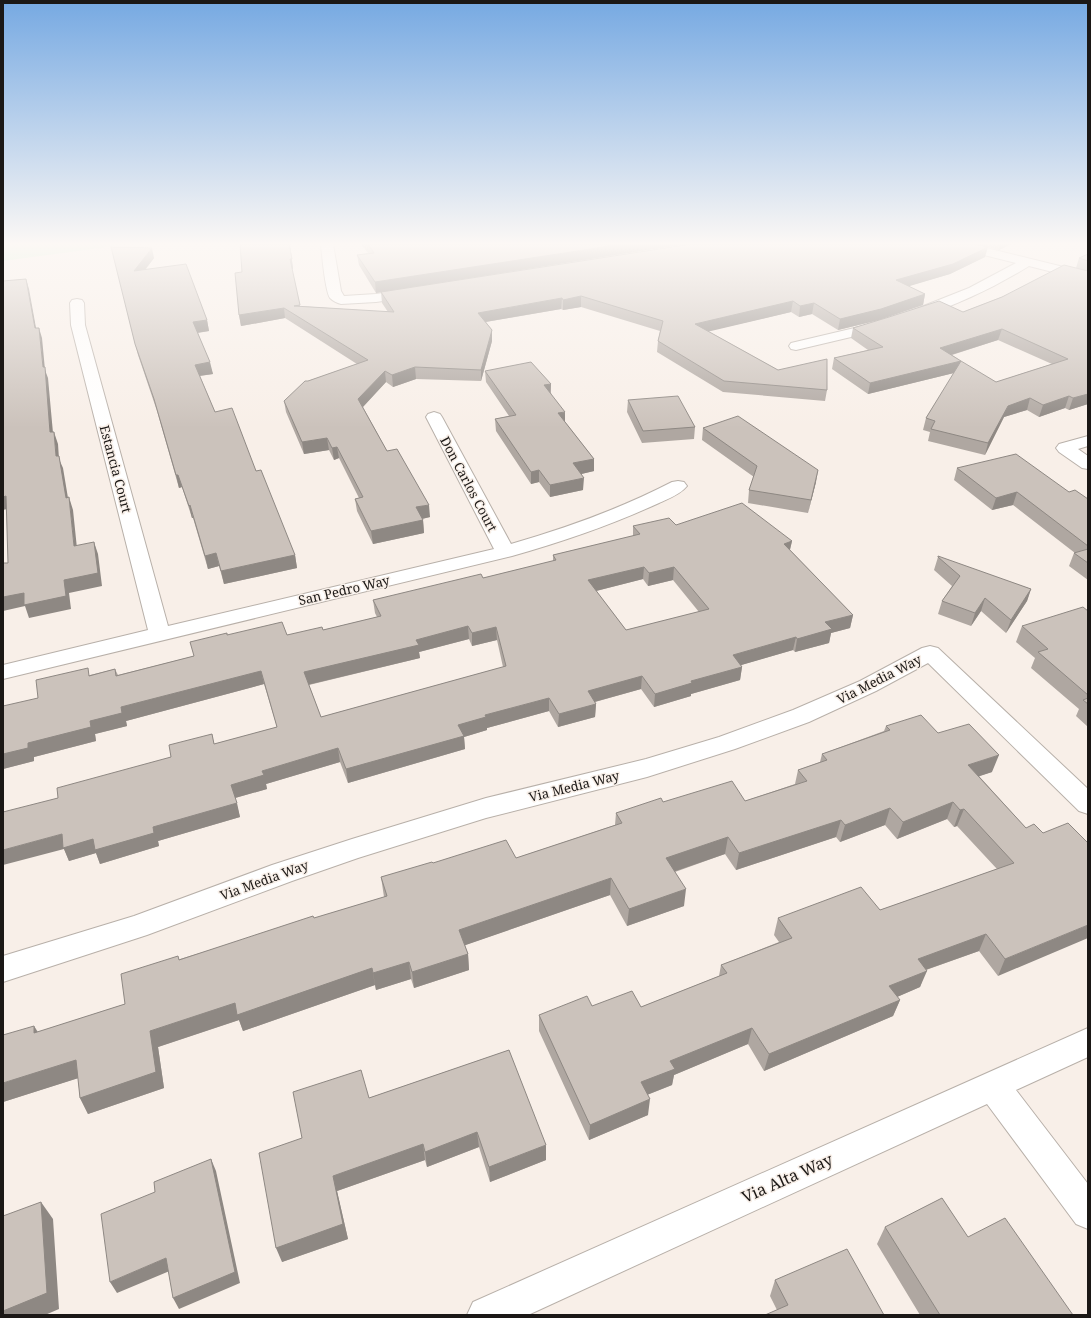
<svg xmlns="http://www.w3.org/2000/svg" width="1091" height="1318" font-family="'Noto Serif',serif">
<rect width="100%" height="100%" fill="#f8efe8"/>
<path fill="#c4f1cc" d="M3,244H130L3,261Z"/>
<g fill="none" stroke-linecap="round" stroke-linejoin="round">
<g stroke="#b8b0a9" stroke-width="2">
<path id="street" d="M321,244H333L341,291L344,296L376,294L411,289L416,290L418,293L416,296L411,297L376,302L341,304C337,303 333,301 330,298C325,290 322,255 321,244Z
M950,244H970L1088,273V281L1029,266C995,287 959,304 921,317L916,318L911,317L909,314L911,311L969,288L1016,263L952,247Z
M77,299L82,300L84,303L85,325L168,626L494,549L426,417L428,414L434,412L440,414L442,417L511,544C566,528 620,509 672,482L678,481L684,482L687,486C681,494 668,499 659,503C611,525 562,542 512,556L3,679V665L148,630L71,325L70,303L72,300Z
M880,322L885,323L887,326L885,329L796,350L791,349L789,346L791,343Z
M1088,436V446L1078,449L1088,456V469L1082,468L1059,452L1056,448L1059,444Z
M930,646L938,648L1088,789V814L1079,811L928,663L876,691L809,722L735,749L647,777L486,818L358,858L292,881L147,935L3,982V956L134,916L272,865L352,839L486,798L646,759L719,737L793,710L860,681L922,648Z
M1088,1028V1057L1016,1090L1088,1184V1229L1076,1224L987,1104L528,1315H467L473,1302Z"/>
</g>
<use href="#street" fill="#fff" fill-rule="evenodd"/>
</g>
<path fill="#afa7a1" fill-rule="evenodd" d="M290,244L293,269H292L300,306L388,312L382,303L381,292L985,257L950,274L908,286L925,294L923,305L879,320L838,330L812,314L799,317L791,312L708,331L778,370L827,390L825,401L723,392L657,352L658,341L660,331L581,307L563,310L561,309L486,322L492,330V341L481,381L416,379L393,387L386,382L363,407L387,451L430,517L422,519L423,520L424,533L373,544L357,511L355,499L359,498L339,458L334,460L329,450L304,454L286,412L284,401L308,381L357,364L285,318L241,326L239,315L242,272Z
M361,244H685L376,293L359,265L357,255L368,253Z
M976,244H1011L999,250Z
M111,247L154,258L146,269L207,320L209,331L198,333L213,374L200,376L215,412L256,471L295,555L297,568L224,584L219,566L208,569L193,518H192L182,487L179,488L157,411L138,355Z
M1088,254V404L1069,410L1065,408L1039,417L1027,410L1004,417L985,455L928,441L930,432L923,430L926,418L954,373L868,394L832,369L834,358L868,350L851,338L853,328L963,312L1076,268L1079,258ZM998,340L1052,364L996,382L960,363L961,361L952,355Z
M485,371L551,384V393L565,422L594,459V471L581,474L583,490L550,497L539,482L531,484L496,431L495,419L509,416L486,382Z
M628,400L695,427L694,439L642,443L627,412Z
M703,428L816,482L808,513L748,503L749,490L754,477L702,440Z
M957,468L1069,492L1088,499V580L1069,566L1074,553H1075L1013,505L992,510L954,480Z
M676,525L792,541L790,550L853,615L850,628L831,633L829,643L795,652L793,650L741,665L742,667L740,680L691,694V696L654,707L641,689L595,702L596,704L595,717L558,727L549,711L487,728V730L464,737L465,749L348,783L340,762L266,784L267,789L235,798L240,817L158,841L159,846L100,864L96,853L69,861L64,849L58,798L171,757L212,734L214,744L277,727L264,684L126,721L127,726L95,734L96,741L34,757V761L3,769L38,698L90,675L115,669L118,675L194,656L227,635H287L323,630L377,617L375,613L373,600L483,578L553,561V555L633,536V526ZM643,579L648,586L673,580L699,612L626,630L596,591ZM469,639L472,646L497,640L503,667L321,717L309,685L420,658L419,652Z
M938,557L1031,589L1027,601L1006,633L981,611L971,626L938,614L942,601L952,586L934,570Z
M1088,611V727L1076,716L1079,709L1031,668L1035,658L1016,642L1022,626Z
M886,726L938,733L992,772L979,776L1026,828L1043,833L1088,843L998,976L979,951L926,970L920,987L897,997L900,1000L893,1016L764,1071L748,1044L674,1075L672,1085L647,1095L648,1115L589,1140L539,1031V1015L592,1006L641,1007L719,976L721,965L779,942L774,935L778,918L880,910L997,869L957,826L954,827L947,819L897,839L885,825L840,842L836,837L736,870L725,854L675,872L684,906L627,926L610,895L465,945L468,954L469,970L414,988L411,979L376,990L375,985L243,1031L239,1020L158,1047L164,1088L88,1114L80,1098L78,1078L3,1102L34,1026L38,1032L125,1004L180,959L384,897L381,877L433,863L516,858L615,825L616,813L663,802L745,801L795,784L798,770L820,762L822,754L884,731Z
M509,1050L546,1160L490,1182L479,1147L427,1167L425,1160L337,1191L348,1239L282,1262L302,1138L369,1098Z
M885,1227L968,1237L1073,1315H920L877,1244Z
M775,1280L884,1315L777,1310L770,1296Z"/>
<path fill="#8e8883" d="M290,244L293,269H291L290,259Z
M623,244H685L376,293L375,282Z
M1001,244H1011L999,250Z
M988,247L985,257L950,274L893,291L896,280Z
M152,248L154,258L136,281L134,271Z
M26,279L29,289L38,339L35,328Z
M925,294L923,305L879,320L838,330L840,319Z
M581,296V307L563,310V300Z
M562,298L561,309L479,323L478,313Z
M793,301L791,312L694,335L695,324Z
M814,303L812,314L799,317L800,306Z
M284,308L285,318L241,326L239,315Z
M207,320L209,331L195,333L193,322Z
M39,328L42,338L45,370L48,378L54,444L50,432Z
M1002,329L998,340L938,359L940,348Z
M492,330V341L481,381V370Z
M961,361L958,372L868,394L870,383Z
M210,362L213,374L198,376L195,365Z
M415,367L416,379L393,387L392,375Z
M385,371L386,382L360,410L358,399Z
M551,384L550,396L544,385Z
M1088,394V404L1069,410L1073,398Z
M1069,396L1065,408L1039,417L1043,405Z
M1030,398L1027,410L1004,417L985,455L988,443L1008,406Z
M565,412V423L558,413Z
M54,432L58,444L59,459L63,468L70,510L66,498L56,456Z
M327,438L329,450L304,454L302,442Z
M337,447L339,458L334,460L332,448Z
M594,459V471L573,476V463Z
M539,470V482L531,484V472Z
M818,470L816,482L808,513L811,500Z
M176,475H178L182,487L179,488Z
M584,478L583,490L550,497V485Z
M1017,492L1013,505L992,510L996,498Z
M6,496L11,508L3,510V497Z
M69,497L73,510L78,558L74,546Z
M190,505L193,518H192L189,506Z
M429,505L430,517L417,520L416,507Z
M423,520L424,533L373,544L371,531Z
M792,541L789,553L784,544Z
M94,542L98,554L102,586L69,593L71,609L29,618L25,606L3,611V597L64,580Z
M216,553L219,566L208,569L205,556Z
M295,555L297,568L224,584L221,571Z
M644,567L643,579L588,593V580Z
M674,567L673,580L648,586L649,573Z
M1031,589L1027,601L1006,633L1011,620Z
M985,598L981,611L971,626L975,613Z
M853,615L850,628L831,633L829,643L795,652L797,639L825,622Z
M468,626L469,639L419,652L420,658L307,685L304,672L416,640Z
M496,627L497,640L472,646V633Z
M796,637L793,650L731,668L733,655Z
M742,667L740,680L691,694V696L654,707L655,694L691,681Z
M261,671L264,684L126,721L127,726L95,734L96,741L34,757V761L3,769V754L28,743L90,721L121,707Z
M642,676L641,689L587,704L588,691Z
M549,698V711L487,728V730L464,737L465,749L348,783L346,769L458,725L485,715Z
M596,704L595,717L558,727L559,714Z
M338,748L340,762L266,784L267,789L235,798L231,785L262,771Z
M999,755L992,772L962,782L968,765Z
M953,802L947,819L897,839L903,822Z
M237,803L240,817L158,841L159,846L100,864L96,853L69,861L64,849L3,865V850L62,834L93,839L153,827Z
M890,808L885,825L840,842L845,825Z
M964,809L957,826L954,827L960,810Z
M841,820L836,837L736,870L739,853Z
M728,837L725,854L664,875L666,858Z
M611,878L610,895L460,947L459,930Z
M686,889L684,906L627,926L629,909Z
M1088,925V938L998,976L1005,959Z
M986,934L979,951L911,975L918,959Z
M468,954L469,970L414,988L412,972Z
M409,962L411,979L376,990L373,973Z
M372,968L375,985L243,1031L239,1020L158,1047L164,1088L88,1114L80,1098L150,1031L235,1003Z
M927,971L920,987L883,1003L889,986Z
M900,1000L893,1016L764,1071L769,1054Z
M34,1026L43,1042L34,1033Z
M752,1028L748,1044L674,1075L672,1085L639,1098L641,1082L670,1061Z
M76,1060L85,1076L3,1102V1083Z
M650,1099L648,1115L589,1140L590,1125Z
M477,1132L479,1147L427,1167L425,1152Z
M423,1144L425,1160L337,1191L348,1239L282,1262L276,1248L333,1176Z
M546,1145V1160L490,1182L489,1167Z
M211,1159L216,1171L240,1283L179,1309L173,1298Z
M41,1202L53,1219L59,1309L45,1315H3V1311Z
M166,1258L172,1270L117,1293L110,1282Z"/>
<path fill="#cbc2bb" stroke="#8e8883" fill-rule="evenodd" d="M240,244H289L292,259H290L300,305L294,306L394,312L381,292L691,244H975L988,247L953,264L896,280L925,294L881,309L840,319L814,303L800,306L793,301L695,324L778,370L827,359V390L724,381L658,341L663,321L581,296L563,300L562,298L478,313L492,330L481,370L415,367L392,375L385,371L358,399L387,451L397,449L429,505L416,507L423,520L371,531L355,499L363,497L337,447L332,448L327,438L302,442L284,401L305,381H308L368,360L284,308L239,315L235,273L242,272Z
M368,244H623L375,282L357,255L374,253Z
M111,247L152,248L134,271L186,264L207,320L193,322L210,362L195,365L215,412L232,408L256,471L261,470L295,555L221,571L216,553L205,556L190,505L189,506L178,475H176L154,399L135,344Z
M1088,254V261L1079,258Z
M1064,265L1088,271V394L1073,398L1069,396L1043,405L1030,398L1008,406L988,443L931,429L935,421L926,418L961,361L996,382L1068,359L1002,329L940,348L961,361L870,383L834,358L883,347L853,328L889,317L939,301L963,312L1002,297Z
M26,279L35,328H39L43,367H45L50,432H54L56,456H59L66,498L69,497L74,546L94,542L98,573L64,580L66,596L24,605V593L3,597V563H8L6,496L3,497V281Z
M531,362L551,384L544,385L565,412L558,413L594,459L573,463L584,478L550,485L539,470L531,472L495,419L516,415L485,371Z
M678,396L695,427L643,431L628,400Z
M738,416L818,470L811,500L749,490L757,466L703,428Z
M1016,454L1069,492L1075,490L1088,499V546L1017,492L996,498L957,468Z
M742,503L792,541L784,544L853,615L825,622L832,629L797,639L796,637L733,655L742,667L691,681L692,683L655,694L642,676L588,691L596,704L559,714L549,698L485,715L486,717L458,725L464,736L346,769L338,748L262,771L264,775L231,785L237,803L153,827L154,833L95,850L93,839L63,848L62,834L3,850V812L58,798L57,788L171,757L169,745L212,734L214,744L277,727L261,671L121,707L122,713L90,721L91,727L28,743V748L3,754V706L38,698L36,680L88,668L89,676L115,669L116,676L194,656L190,642L227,633V635L282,622L287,635L322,627L323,630L381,616L373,600L481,574L483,578L556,560L553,555L640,534L633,526L669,518L676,525ZM644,567L649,573L674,567L709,609L626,630L588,580ZM468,626L472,633L496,627L506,666L321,717L304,672L419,645L416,640Z
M1088,549V563L1074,553Z
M938,556L1031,589L1011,620L985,598L975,613L942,601L960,576L938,557Z
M1083,607L1088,611V695L1038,652L1048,649L1022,626Z
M1088,698V704L1083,700Z
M921,715L938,733L969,724L999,755L968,765L1026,828L1034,824L1043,833L1068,823L1088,843V925L1005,959L986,934L918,959L927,971L889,986L900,1000L769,1054L752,1028L670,1061L675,1069L641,1082L650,1099L590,1125L539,1015L587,996L592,1006L632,991L641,1007L727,973L721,965L792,938L778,918L861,887L880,910L1014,863L964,809L960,810L953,802L903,822L890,808L845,825L841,820L739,853L728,837L666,858L686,889L629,909L611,878L459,930L468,954L412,972L409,962L373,973L372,968L237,1015L235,1003L150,1031L156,1072L80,1098L76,1060L3,1083V1035L34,1026V1033L125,1004L121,974L178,956L179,960L313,916L314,918L387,896L381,877L432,862L433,863L506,840L516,858L622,823L616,813L661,798L663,802L732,781L745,801L807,781L798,770L827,760L822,754L890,730L886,726Z
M509,1050L546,1145L489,1167L477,1132L425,1152L423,1144L333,1176L343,1224L276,1248L259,1153L302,1138L293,1092L361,1070L369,1098Z
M211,1159L235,1272L173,1298L166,1258L110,1282L101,1214L155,1192L154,1182Z
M942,1198L968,1237L1005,1218L1073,1315H940L885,1227Z
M41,1202L47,1293L3,1311V1216Z
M847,1249L884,1315H765L788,1305L775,1280Z"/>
<linearGradient id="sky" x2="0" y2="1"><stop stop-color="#76a9e2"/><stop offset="0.57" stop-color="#fcf8f5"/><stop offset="1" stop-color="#fcf8f5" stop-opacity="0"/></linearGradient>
<rect width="1091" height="428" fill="url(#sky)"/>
<g text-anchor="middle" stroke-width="3" stroke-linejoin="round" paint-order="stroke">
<g font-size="13" fill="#1b1816" stroke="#f8efe8">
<text transform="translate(116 469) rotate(75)" y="5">Estancia Court</text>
<text transform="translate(469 484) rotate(62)" y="5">Don Carlos Court</text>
<text transform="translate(344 590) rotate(-13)" y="5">San Pedro Way</text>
<text transform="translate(879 679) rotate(-27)" y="5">Via Media Way</text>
<text transform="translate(574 786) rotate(-14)" y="5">Via Media Way</text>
<text transform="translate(264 880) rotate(-20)" y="5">Via Media Way</text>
</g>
<g font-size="16" fill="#1b1816" stroke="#f8efe8">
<text transform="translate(787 1178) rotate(-24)" y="6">Via Alta Way</text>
</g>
</g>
<rect width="1091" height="1318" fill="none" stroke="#1b1816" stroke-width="8"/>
</svg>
